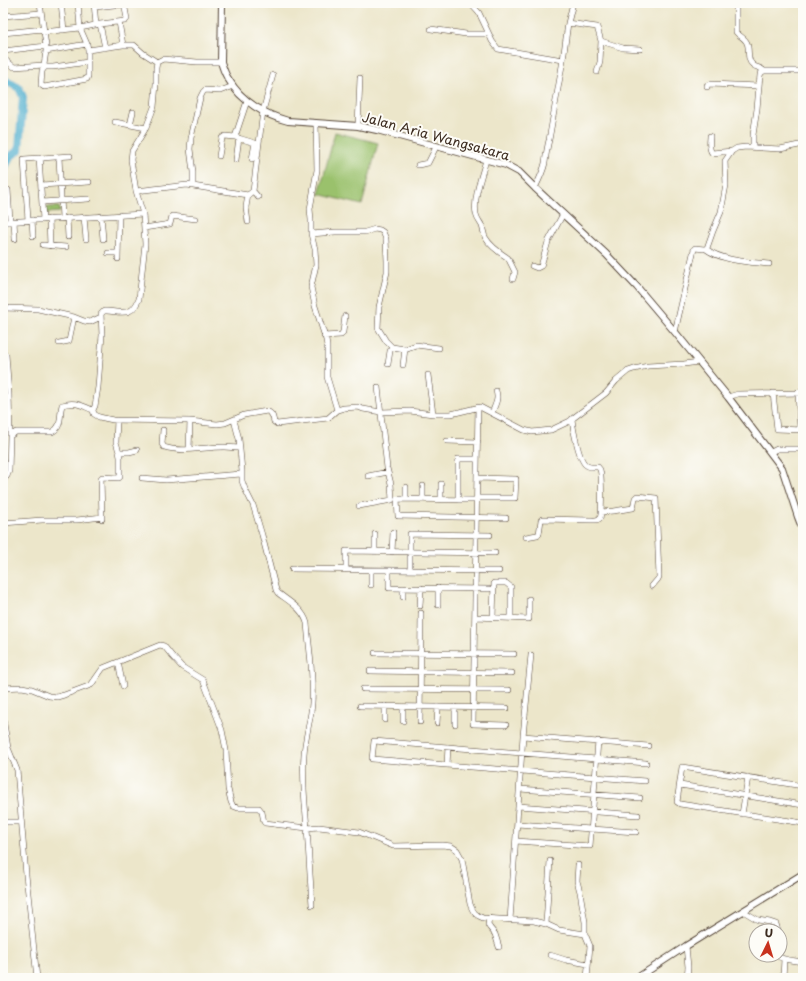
<svg xmlns="http://www.w3.org/2000/svg" width="806" height="981" font-family="'Playpen Sans',sans-serif">
<rect width="100%" height="100%" fill="#fdfcf7"/>
<filter id="ink" filterUnits="userSpaceOnUse"><feTurbulence type="fractalNoise" baseFrequency=".025" numOctaves="2"/><feDisplacementMap in="SourceGraphic" scale="8" xChannelSelector="R" yChannelSelector="G"/><feConvolveMatrix kernelMatrix="1 2 1 2 8 2 1 2 1" color-interpolation-filters="sRGB"/></filter>
<filter id="wash" filterUnits="userSpaceOnUse"><feTurbulence type="fractalNoise" baseFrequency=".012" numOctaves="4" result="noise"/><feDisplacementMap in="SourceGraphic" scale="16" xChannelSelector="R" yChannelSelector="G"/><feGaussianBlur stdDeviation="0.9" result="paint"/><feColorMatrix in="noise" values="0 0 0 0 0 0 0 0 0 0 0 0 0 0 0 0 0 1.4 0 .05"/><feComposite in="paint" operator="in"/></filter>
<g filter="url(#wash)">
<rect width="100%" height="100%" fill="#ece6ca"/>
<path fill="#9ac16c" stroke="#6a7645" d="M335,132L378,143L362,205L319,194Z
M46,207H59L60,212L46,213Z"/>
<g fill="none" stroke-linecap="round" stroke-linejoin="round">
<path stroke="#4eadcd" stroke-width="8" d="M3,79L19,88L23,97L19,150L11,156L3,170"/>
</g>
</g>
<g filter="url(#ink)">
<g fill="none" stroke-linecap="round" stroke-linejoin="round">
<g stroke="#564638" stroke-width="6">
<path id="minor" d="M61,3L64,30
M78,3L80,28L100,24L125,21L127,19L124,3
M94,3L96,25
M470,3L479,13L489,34
M736,3V32C739,36 745,38 747,43C750,50 746,60 753,65C756,68 761,67 764,71
M95,7L124,4
M3,16L41,13
M119,22L123,45
M568,23L597,27L601,41L600,62L597,72
M100,24L105,48
M431,29L466,34H489L492,41L498,49L563,60
M43,32L80,28L87,44L88,50
M3,33L43,29
M601,41L623,48L640,49
M3,51L46,46
M46,51L87,44
M3,58L14,67L44,65L46,51V46L40,3
M45,67L42,71L41,85L44,87L87,79L88,76V50L123,45H134L143,53L157,62
M45,67H53L88,62
M707,87V85L710,84L759,86
M115,122L146,128
M316,123L317,170L310,209L311,220V234L315,249L316,265L311,287L315,306L326,340L327,346V377L337,410
M130,125L133,112
M358,126L360,78
M710,136C710,141 708,148 712,153L732,151
M235,137L255,143L252,159
M753,147V135L757,109L760,75L762,72L765,71H803
M219,156L222,138L225,136L235,137L247,101
M59,157L62,218
M236,160L239,138
M486,160C482,175 473,198 476,214C477,219 480,222 482,226C483,229 484,234 485,237C490,246 500,253 508,258L515,272L513,279
M41,162V158L70,156
M418,165L428,163L436,147
M41,185L89,182
M193,185V172L190,149L191,138L200,98L203,92L205,90L220,91L233,86
M535,188C539,180 543,172 545,163C546,155 547,148 549,140L563,60L568,23L573,3
M8,190L10,221
M136,191L187,185L248,195L253,191L258,197
M253,191L263,111L273,75
M248,195L246,207L248,222
M42,202L88,199
M101,216L103,239
M84,217L86,239
M67,218L68,237
M49,219L50,246
M28,220L24,159L39,158L43,220
M32,220L33,236
M14,221L15,239
M3,222L143,214
M144,228L170,224L172,216L196,219
M311,234L335,232H365L375,229L380,230L383,232L386,239L387,261V272L379,307L378,328L386,341L392,347L405,349L416,345L439,348
M43,245L66,247
M706,249C722,261 749,262 769,264
M108,253H118
M118,259L119,215
M532,266L537,268L541,266L548,242L563,214
M3,308L38,309L74,317L84,321L90,322L101,317
M675,332L694,249L695,248L704,249L707,248L713,231L721,212L726,185L725,161L732,151L737,148L746,147L780,149L799,145
M324,336L341,335L343,332L345,316
M59,343L69,341L74,317
M6,355L9,394L10,436
M388,364L390,351L392,347
M403,365L405,349
M428,375L433,414
M798,392L800,430
M773,393L777,429L803,430
M728,397L738,394L803,393
M478,407L473,724L506,725
M93,410L94,414L99,417L113,420L190,421L217,424L225,423L244,415L267,411C273,413 273,418 274,422L277,424L328,418L337,410L344,408L358,407L363,409L381,412L410,411L433,414H451L480,407L524,430L532,432L551,430L570,421L572,419
M492,413C495,405 499,399 496,391
M117,420L116,442L119,452
M234,420L239,439L242,471V481L245,489L253,505L262,535L276,590L278,593C290,602 303,609 307,623C309,650 314,676 312,703C311,720 305,737 304,754C302,779 305,804 307,828L319,827L359,832L393,846L443,845L451,846L457,850L462,859L470,904C473,912 475,915 483,918L534,921L546,924L559,930L585,934
M163,430L162,444L164,447C182,453 204,447 224,447C229,447 234,448 239,448
M447,441L478,442
M189,449L190,421
M771,452L777,449H803
M368,476L388,472
M142,478L166,480L241,474
M3,479L7,476L9,471L10,436L16,432H52C63,427 59,415 62,405C75,401 80,405 93,410L95,406L98,387L102,335L101,314L104,311H107C122,312 132,317 139,299L145,244L143,214L136,191L131,160L132,151L146,128L154,107L156,84V68L157,62L163,59L197,62H221
M441,484V500
M423,486V500
M406,487V499
M477,498H515L516,479L477,478
M458,500V459H477
M477,500L397,499L398,516L506,518
M359,506L392,500L391,484L387,468L378,387
M601,512L613,511L633,508L635,498L637,496L656,498L659,577L658,579L652,586
M102,519L101,478L102,477L119,478L120,477V457L119,452H129L137,450
M3,523L42,520H77L102,517
M375,534V552
M526,537L537,535L539,534L541,520L543,519L590,520C593,520 598,521 600,518C602,515 602,474 600,470C600,469 599,468 598,467C594,467 589,468 586,465C579,461 573,428 572,419L606,393L616,381L628,371L634,369L648,366L684,364L699,362
M392,552L393,532
M292,569L499,571
M346,570V551L495,553
M389,570V588L490,589
M410,570V534L490,535
M371,585V570
M403,597V588
M438,605V588
M420,606L421,588
M475,617L529,619V599
M493,618L494,583H506L511,587V618
M375,653L514,654
M118,662L123,686
M370,671L512,673
M3,688L22,687L32,689L49,696L57,697L64,695L91,685L103,668L160,645L164,646L172,656L182,667L203,680L222,730L226,750L228,789L231,802L233,806L238,808H259L262,812L264,822L265,823L307,828L312,905
M363,689L509,690
M360,706L507,708
M3,718L8,748L17,770L26,875L37,978
M385,720V706
M403,721V707
M420,722L421,613
M437,723L438,707
M455,724V707
M523,736L648,746
M447,765L448,747
M645,781L372,759L374,741L646,763
M680,785L803,805
M803,786L682,767L677,802L680,804L803,823
M520,789L640,798
M518,806L638,815
M742,814L748,777
M3,822H21
M517,824L636,832
M516,841L590,846L598,741
M578,865L577,881L580,892L585,922V934L590,946L587,978
M743,911L758,920L770,922L776,924L777,927V931
M489,918L488,925L490,928L495,934L499,947
M510,920L523,736L531,655
M546,924L550,861
M686,946L688,967L687,977
M550,955L566,960L588,964
M776,955C783,961 794,960 803,962
M783,978L784,959
M802,978L803,975"/>
</g>
<g stroke="#564638" stroke-width="8">
<path id="tertiary" d="M222,3L221,62C223,68 225,75 229,80C241,101 265,115 288,121L358,126L377,130L506,165L519,172L535,188L606,254L637,287L675,332L728,397L782,468L798,517L803,530
M637,978L686,946L803,874"/>
</g>
<use href="#minor" stroke="#fff" stroke-width="5"/>
<use href="#tertiary" stroke="#fff" stroke-width="6"/>
</g>
</g>
<g text-anchor="middle" stroke-width="4" stroke-linejoin="round" paint-order="stroke">
<g font-size="13" fill="#3b2a1e" stroke="#fdfcf7">
<text transform="translate(436 136) rotate(15)" y="5">Jalan Aria Wangsakara</text>
</g>
</g>
<rect width="806" height="981" fill="none" stroke="#fdfcf7" stroke-width="16"/>
<g transform="translate(768 943) rotate(5)"><circle r="19" fill="#fdfcf7" stroke="#afa8a0"/>
<path d="M0-3L7 15L0 10L-7 15Z" fill="#c8321e"/>
<text y="-6" font-size="11" font-weight="bold" text-anchor="middle" fill="#3b2a1e">U</text>
</g>
</svg>
